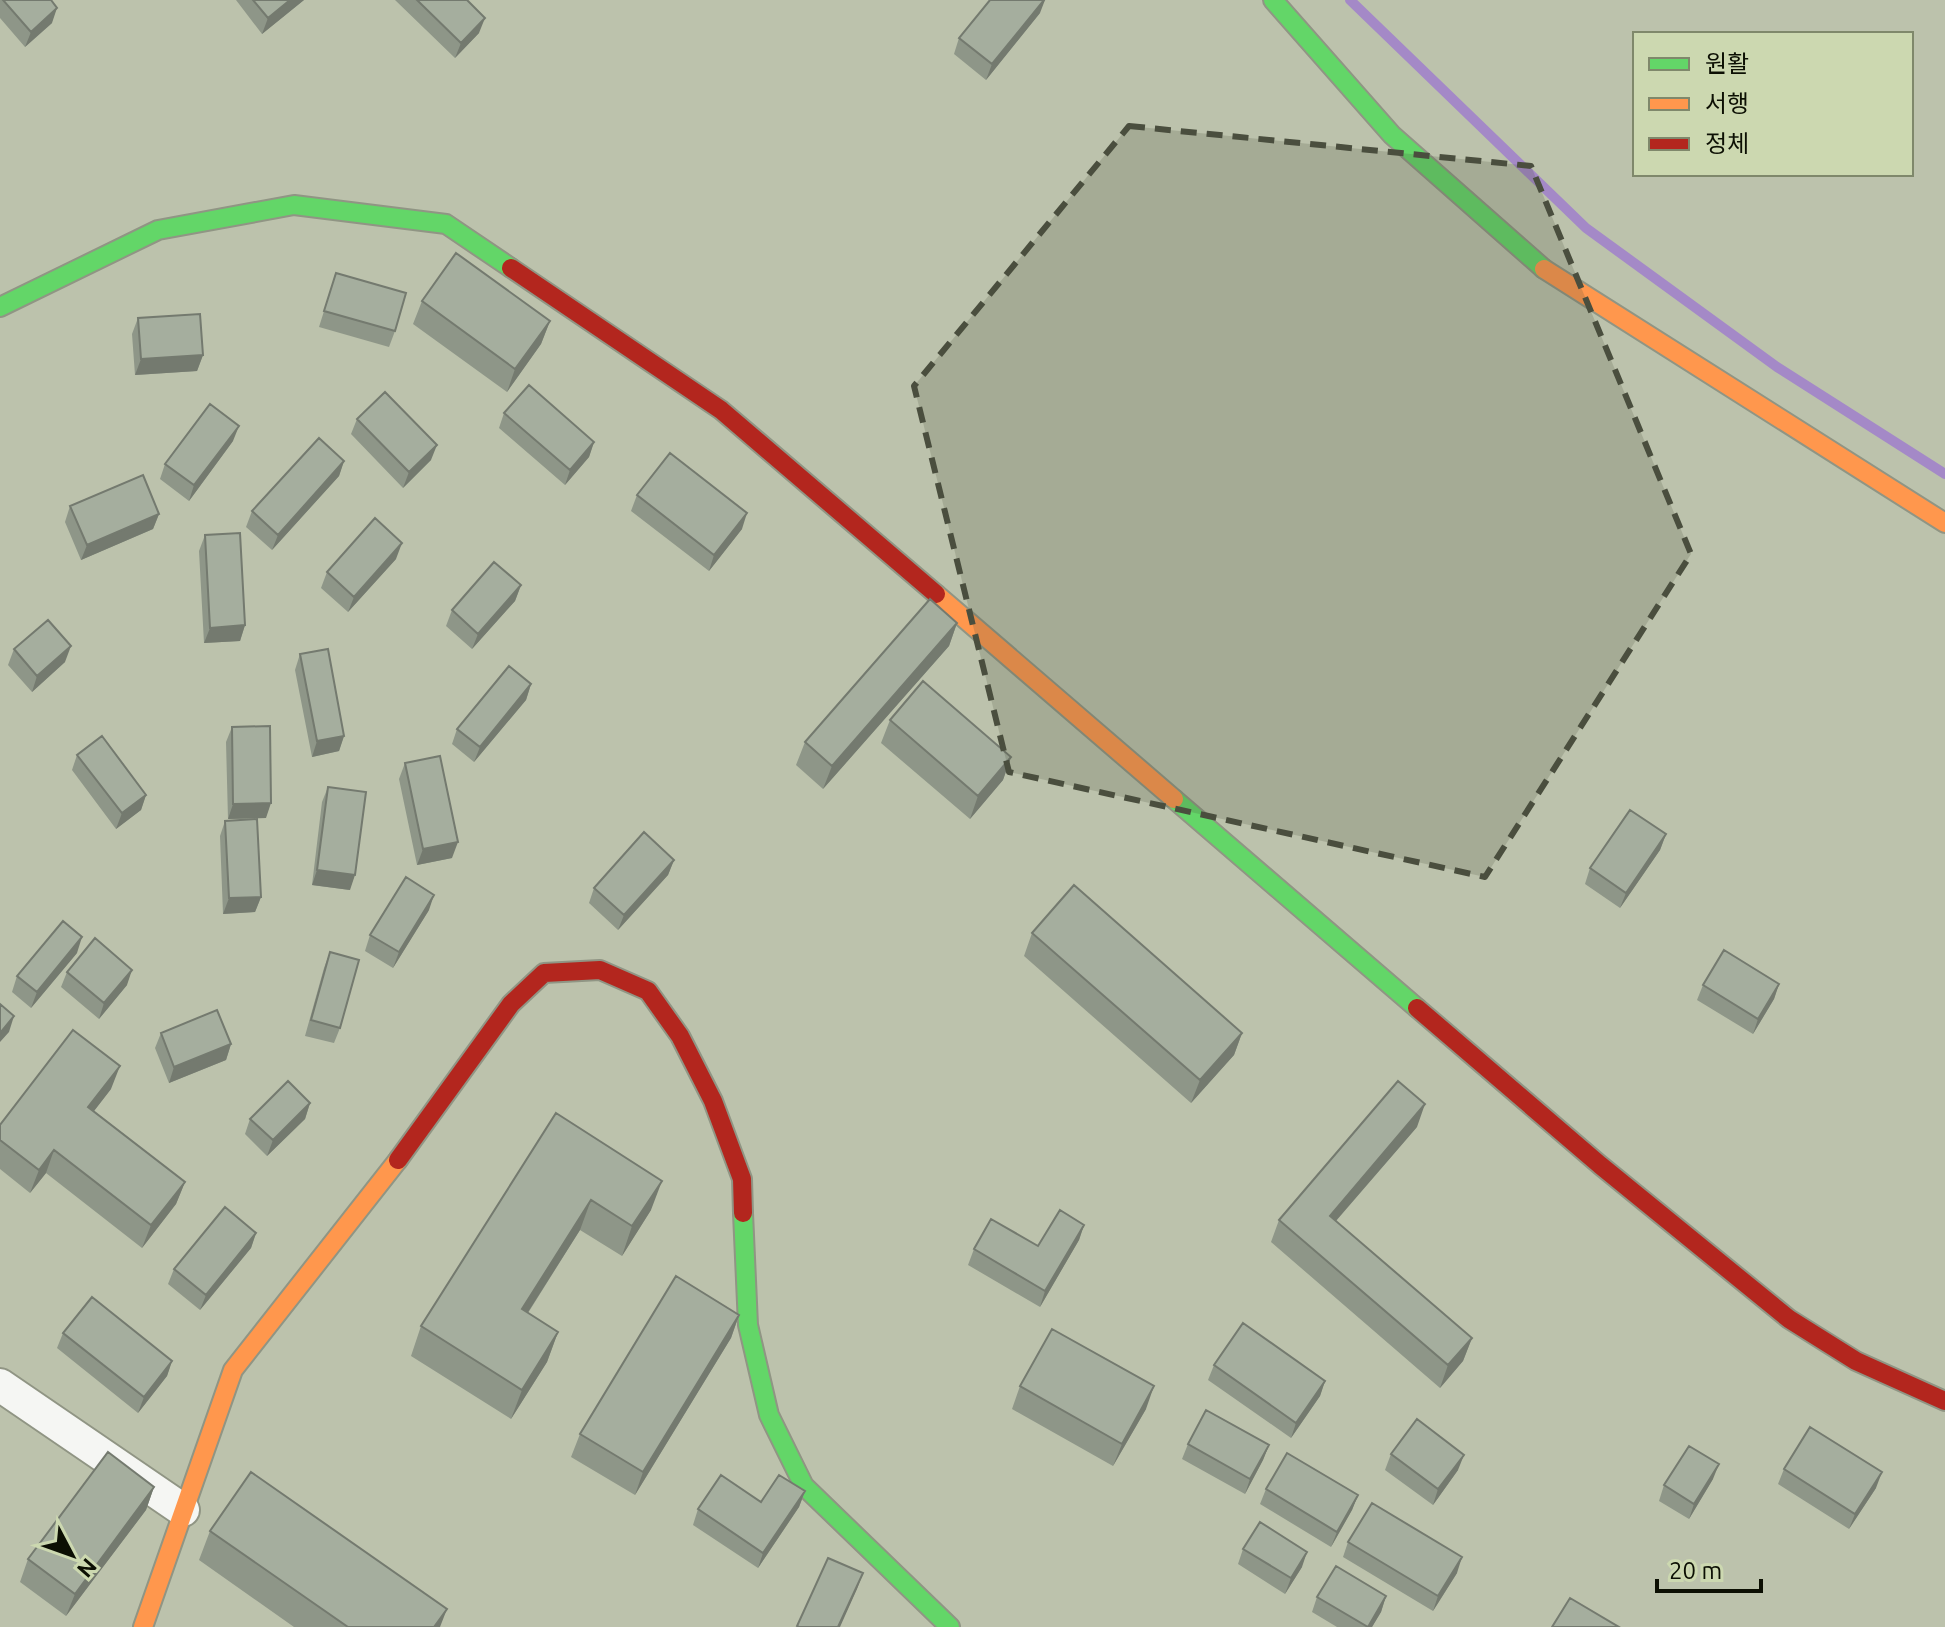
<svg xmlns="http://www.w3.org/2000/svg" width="1945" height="1627" font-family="Ubuntu,'Noto Sans KR',sans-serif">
<rect width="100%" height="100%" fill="#bcc2ac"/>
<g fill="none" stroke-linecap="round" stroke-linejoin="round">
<path stroke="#a489c7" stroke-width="10" d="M1350,0L1586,228L1777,367L1945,474"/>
<g stroke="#909584" stroke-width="36">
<path id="street" d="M0,1385L183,1510"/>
</g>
<g stroke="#909584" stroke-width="22">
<path id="fast" d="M1273,0L1392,135L1544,269
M0,307L158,230L294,205L446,224L511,268
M1174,799L1417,1008
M743,1213L748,1325L769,1415L804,1486L950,1627"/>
</g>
<g stroke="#909584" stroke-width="22">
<path id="slow" d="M1544,269L1945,523
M936,594L1174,799
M143,1627L233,1370L398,1160"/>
</g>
<g stroke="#909584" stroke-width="22">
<path id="jam" d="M511,268L721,410L936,594
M1417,1008L1600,1165L1789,1319L1856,1361L1945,1401
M398,1160L511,1004L544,973L600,970L648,991L680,1036L713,1101L742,1179L743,1213"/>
</g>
<use href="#street" stroke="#f5f6f3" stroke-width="32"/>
<use href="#fast" stroke="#63d668" stroke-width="18"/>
<use href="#slow" stroke="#ff974d" stroke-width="18"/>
<use href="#jam" stroke="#b3261e" stroke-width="18"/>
</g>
<path fill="#8e9688" d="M0,0H51L52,23L25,47L0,18Z
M236,0H304L262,34Z
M395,0H467L479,33L455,58Z
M1040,13L986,80L954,54L959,38Z
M336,273L395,331L389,347L319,327Z
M422,301L550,321L541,344L507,392L413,324Z
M138,318L203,355L197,371L135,375L132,334Z
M504,413L594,442L589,457L565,485L499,428Z
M357,419L431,460L403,488L351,434Z
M233,441L189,501L160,479L165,464Z
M344,461L339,476L272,550L246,527L252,511Z
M637,495L742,529L709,571L631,511Z
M70,506L159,514L153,529L81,560L65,522Z
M205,535L245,625L240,641L204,643L199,551Z
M396,559L348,612L321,588L327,572Z
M521,585L515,601L472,649L446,626L452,610Z
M957,623L949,646L823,789L796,765L805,742Z
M14,649L65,662L32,692L8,665Z
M300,654L344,736L339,751L312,757L295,670Z
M531,684L526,700L474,762L452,744L457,729Z
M890,720L1011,757L1003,780L970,819L881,743Z
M232,727L266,818L228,819L226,742Z
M77,755L146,795L141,810L116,829L72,770Z
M405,763L452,858L417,865L399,779Z
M328,787L350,890L312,885L322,802Z
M225,821L261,897L255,912L223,914L220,836Z
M1666,834L1660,850L1620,908L1585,884L1590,868Z
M674,860L668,875L618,930L589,903L594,888Z
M429,910L393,968L365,951L370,935Z
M1032,933L1242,1033L1234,1055L1191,1103L1024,956Z
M330,952L340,1028L334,1043L305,1036L324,968Z
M77,953L31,1008L12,992L17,976Z
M67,972L127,985L99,1019L61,987Z
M1779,984L1774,999L1753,1034L1697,1000L1703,985Z
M161,1033L231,1044L226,1060L169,1083L155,1048Z
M111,1089L94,1111L185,1182L176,1204L142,1248L46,1173L30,1193L0,1169V1125Z
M310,1103L305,1119L267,1156L245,1134L250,1119Z
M556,1113L651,1210L622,1256L580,1230L528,1313L558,1332L547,1362L511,1419L411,1356L421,1326Z
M1417,1127L1336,1221L1472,1338L1463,1361L1440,1388L1271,1242L1279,1220Z
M1084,1225L1079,1240L1040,1307L968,1265L974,1249L1038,1246Z
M256,1233L251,1248L200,1310L168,1284L174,1269Z
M739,1315L731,1338L635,1495L571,1457L580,1434Z
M63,1333L172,1361L167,1376L138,1413L57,1348Z
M1214,1365L1325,1381L1320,1396L1291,1438L1208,1380Z
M1020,1386L1146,1409L1113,1466L1012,1409Z
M1188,1444L1269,1445L1263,1460L1245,1494L1182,1459Z
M1391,1454L1458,1470L1433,1505L1385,1470Z
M1784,1469L1876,1488L1849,1529L1778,1484Z
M1713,1479L1689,1519L1659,1501L1664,1485Z
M154,1487L146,1510L66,1616L20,1582L28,1559Z
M1266,1489L1358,1495L1352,1510L1331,1547L1260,1504Z
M805,1491L799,1507L758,1568L693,1525L698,1509L761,1502Z
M210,1531L440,1627H294L199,1560Z
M1348,1542L1457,1573L1433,1611L1343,1557Z
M1243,1549L1302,1567L1285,1594L1238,1564Z
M1386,1596L1381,1612L1372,1627H1337L1312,1612L1317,1597Z"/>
<path fill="#747a6f" d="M290,0H304L262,34L268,18Z
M1044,0H1045L1040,13L986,80L992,64Z
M57,8L52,23L25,47L31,32Z
M485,18L479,33L455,58L461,43Z
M550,321L541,344L507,392L515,369Z
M203,355L197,371L135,375L141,359Z
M239,426L233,441L189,501L194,485Z
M594,442L589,457L565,485L570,470Z
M437,445L431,460L403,488L409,472Z
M344,461L339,476L272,550L278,535Z
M747,513L742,529L709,571L714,555Z
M159,514L153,529L81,560L87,545Z
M402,543L396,559L348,612L354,597Z
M521,585L515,601L472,649L478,634Z
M957,623L949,646L823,789L832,766Z
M245,625L240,641L204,643L210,628Z
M71,646L65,662L32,692L37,676Z
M531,684L526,700L474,762L480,747Z
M344,736L339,751L312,757L317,741Z
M1011,757L1003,780L970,819L978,796Z
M146,795L141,810L116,829L122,813Z
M271,803L266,818L228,819L233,804Z
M1666,834L1660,850L1620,908L1626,893Z
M458,842L452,858L417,865L423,849Z
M674,860L668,875L618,930L624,915Z
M317,870L355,875L350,890L312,885Z
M434,895L429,910L393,968L399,952Z
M261,897L255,912L223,914L229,898Z
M82,937L77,953L31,1008L37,992Z
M132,970L127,985L99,1019L104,1003Z
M1779,984L1774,999L1753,1034L1758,1019Z
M14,1016L9,1032L0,1042V1033Z
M1242,1033L1234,1055L1191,1103L1200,1080Z
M231,1044L226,1060L169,1083L174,1067Z
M120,1066L111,1089L80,1129L88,1107Z
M310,1103L305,1119L267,1156L273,1140Z
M1425,1104L1417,1127L1321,1238L1330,1216Z
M54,1150L46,1173L30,1193L39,1170Z
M662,1181L651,1210L622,1256L632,1226Z
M185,1182L176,1204L142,1248L151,1225Z
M591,1200L580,1230L511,1339L522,1309Z
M1084,1225L1079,1240L1040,1307L1045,1291Z
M256,1233L251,1248L200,1310L206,1295Z
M739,1315L731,1338L635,1495L643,1472Z
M558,1332L547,1362L511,1419L522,1390Z
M1472,1338L1463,1361L1440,1388L1448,1365Z
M172,1361L167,1376L138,1413L144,1397Z
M1325,1381L1320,1396L1291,1438L1296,1423Z
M1154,1386L1146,1409L1113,1466L1122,1444Z
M1269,1445L1263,1460L1245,1494L1250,1479Z
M1464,1455L1458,1470L1433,1505L1438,1489Z
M1719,1464L1713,1479L1689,1519L1694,1504Z
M1882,1472L1876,1488L1849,1529L1855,1514Z
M154,1487L146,1510L66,1616L75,1594Z
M805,1491L799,1507L758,1568L763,1553Z
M1358,1495L1352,1510L1331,1547L1337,1532Z
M1307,1552L1302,1567L1285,1594L1291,1578Z
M1462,1557L1457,1573L1433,1611L1438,1596Z
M863,1573L857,1589L840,1627H838Z
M1386,1596L1381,1612L1372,1627H1368Z
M447,1609L440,1627H434Z"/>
<path fill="#a5ae9e" stroke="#747a6f" stroke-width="2" d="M3,0H51L57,8L31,32Z
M253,0H290L268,18Z
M417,0H467L485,18L461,43Z
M990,0H1044L992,64L959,38Z
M456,253L550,321L515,369L422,301Z
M336,273L406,293L395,331L324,311Z
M200,314L203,355L141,359L138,318Z
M529,385L594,442L570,470L504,413Z
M385,392L437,445L409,472L357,419Z
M210,404L239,426L194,485L165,464Z
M319,438L344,461L278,535L252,511Z
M670,453L747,513L714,555L637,495Z
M143,475L159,514L87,545L70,506Z
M375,518L402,543L354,597L327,572Z
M240,533L245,625L210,628L205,535Z
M494,562L521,585L478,634L452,610Z
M930,599L957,623L832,766L805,742Z
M48,620L71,646L37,676L14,649Z
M328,649L344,736L317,741L300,654Z
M509,666L531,684L480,747L457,729Z
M923,681L1011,757L978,796L890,720Z
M270,726L271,803L233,804L232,727Z
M102,736L146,795L122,813L77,755Z
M440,756L458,842L423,849L405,763Z
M328,787L366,792L355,875L317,870Z
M1630,810L1666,834L1626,893L1590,868Z
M257,819L261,897L229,898L225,821Z
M644,832L674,860L624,915L594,888Z
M406,877L434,895L399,952L370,935Z
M1074,885L1242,1033L1200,1080L1032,933Z
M63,921L82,937L37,992L17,976Z
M95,938L132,970L104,1003L67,972Z
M1724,950L1779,984L1758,1019L1703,985Z
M330,952L359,960L340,1028L311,1020Z
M0,1004L14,1016L0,1033Z
M217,1010L231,1044L174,1067L161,1033Z
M73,1030L120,1066L88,1107L185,1182L151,1225L54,1150L39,1170L0,1140V1125Z
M288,1081L310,1103L273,1140L250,1119Z
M1398,1081L1425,1104L1330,1216L1472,1338L1448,1365L1279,1220Z
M556,1113L662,1181L632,1226L591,1200L522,1309L558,1332L522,1390L421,1326Z
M225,1207L256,1233L206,1295L174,1269Z
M1060,1210L1084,1225L1045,1291L974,1249L991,1219L1038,1246Z
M676,1276L739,1315L643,1472L580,1434Z
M92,1297L172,1361L144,1397L63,1333Z
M1243,1323L1325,1381L1296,1423L1214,1365Z
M1052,1329L1154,1386L1122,1444L1020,1386Z
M1206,1410L1269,1445L1250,1479L1188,1444Z
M1417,1419L1464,1455L1438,1489L1391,1454Z
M1810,1427L1882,1472L1855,1514L1784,1469Z
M1689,1446L1719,1464L1694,1504L1664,1485Z
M108,1452L154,1487L75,1594L28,1559Z
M1287,1453L1358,1495L1337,1532L1266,1489Z
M251,1472L447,1609L434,1627H348L210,1531Z
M721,1475L761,1502L779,1475L805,1491L763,1553L698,1509Z
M1372,1503L1462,1557L1438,1596L1348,1542Z
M1260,1522L1307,1552L1291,1578L1243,1549Z
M828,1558L863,1573L838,1627H799L797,1626Z
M1336,1566L1386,1596L1368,1627L1317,1597Z
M1570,1598L1619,1627H1552Z"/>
<path fill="#4a4e3e" fill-opacity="0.2" stroke="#4a4e3e" stroke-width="6" stroke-dasharray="16 10" stroke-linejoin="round" d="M1129,126L1531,166L1691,554L1485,877L1009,772L914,386Z"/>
<rect x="1633" y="32" width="280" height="144" fill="#ccd8b0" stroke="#7f886b" stroke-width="2"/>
<rect x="1649" y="58" width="40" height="12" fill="#63d668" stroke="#7f886b" stroke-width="2"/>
<text x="1705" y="72" font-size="24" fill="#0c0f03">원활</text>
<rect x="1649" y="98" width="40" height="12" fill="#ff974d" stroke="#7f886b" stroke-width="2"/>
<text x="1705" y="112" font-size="24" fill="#0c0f03">서행</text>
<rect x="1649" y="138" width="40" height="12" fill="#b3261e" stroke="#7f886b" stroke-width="2"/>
<text x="1705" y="152" font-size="24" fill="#0c0f03">정체</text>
<g transform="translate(72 1555) rotate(131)" stroke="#ccd8b0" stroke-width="6" paint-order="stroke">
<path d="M0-6L14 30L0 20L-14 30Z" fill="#0c0f03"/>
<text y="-12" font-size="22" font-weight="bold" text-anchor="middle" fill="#0c0f03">N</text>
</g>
<path d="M1657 1579v12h104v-12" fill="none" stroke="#0c0f03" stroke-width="4"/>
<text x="1669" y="1579" font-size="24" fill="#0c0f03" stroke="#ccd8b0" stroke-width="6" paint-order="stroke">20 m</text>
</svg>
